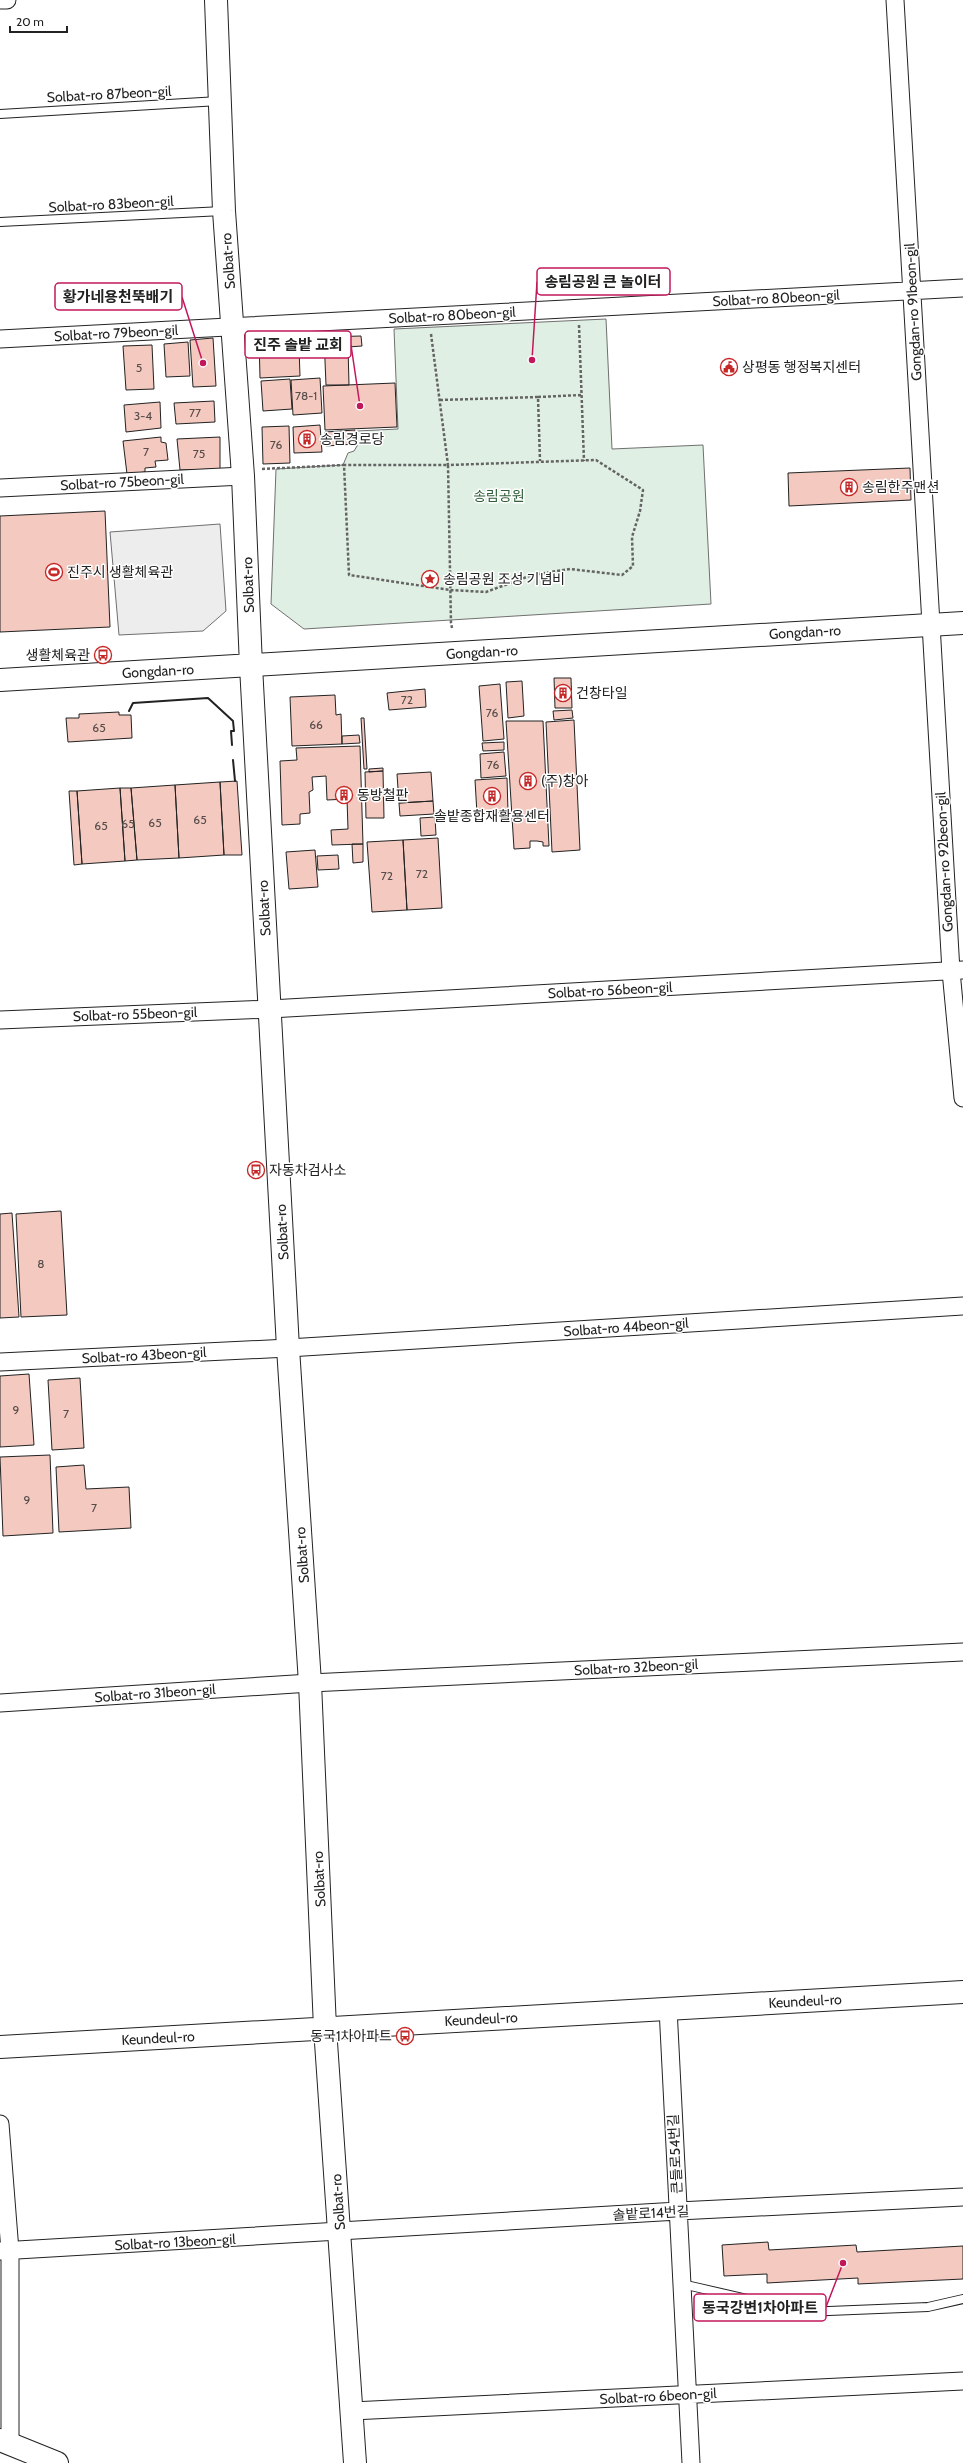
<svg xmlns="http://www.w3.org/2000/svg" width="963" height="2463" font-family="Cabin,'Noto Sans KR',sans-serif">
<rect width="100%" height="100%" fill="#fff"/>
<path fill="#e0efe3" stroke="#6f6f6f" d="M606,319L612,449L703,445L711,604L304,629L271,604L276,469L343,465L348,453L354,451L357,446V431L398,429L394,329Z"/>
<path fill="#ededed" stroke="#6f6f6f" d="M220,524L226,611L203,631L119,635L110,532Z"/>
<path fill="#f3c9c0" stroke="#222" d="M361,336L362,346L348,347L349,385H326L324,337Z
M294,337V348H299L300,376L260,378L259,338Z
M213,338L216,386L193,387L190,340Z
M188,342L190,376L166,377L164,344Z
M152,345L154,389L126,390L123,346Z
M320,378L322,413L293,415L291,380Z
M290,379L292,409L263,411L261,381Z
M395,383L397,427L325,430L323,386Z
M214,401L215,422L176,424L174,403Z
M160,402L161,428L126,432L124,405Z
M320,425L322,452L294,453L293,427Z
M289,426L290,463L263,464L262,427Z
M355,430V444L326,446L325,432Z
M161,437V442L166,443L168,460L155,461L156,467L145,468V472L127,474L123,441Z
M220,437V469L180,470L177,439Z
M910,468L911,500L789,506L788,473Z
M105,511L110,627L0,632V516Z
M554,678H571L572,708H555Z
M522,681L524,716L508,718L506,682Z
M500,684L504,739L483,741L479,686Z
M425,689L426,707L389,710L387,693Z
M335,695L336,715L341,714L342,744L292,746L290,697Z
M572,710L573,718L554,720L553,711Z
M119,712V715H131L132,738L68,742L66,718H79V714Z
M361,718H364L367,769H364Z
M574,720L580,850L552,852L546,722Z
M506,721H543L549,846H543V842L537,841H530V848L514,849Z
M359,735L360,743L342,744V736Z
M504,742V750L483,751L482,743Z
M360,746L363,844L332,845L331,830L348,829L347,799L327,800L326,776L312,777L313,790L309,792L310,813L300,814V824L282,825L280,761L297,760L296,748Z
M504,752L506,776L481,778L480,754Z
M383,768V771L369,772V769Z
M383,771L384,818H366L365,772Z
M431,772L433,801L399,803L397,774Z
M507,778L508,812L477,814L475,780Z
M237,781L242,855H224L220,782Z
M220,782L224,855L179,858L175,785Z
M175,785L179,858L137,860L131,788Z
M120,788L125,861L82,864L77,791Z
M120,788H131L137,860L125,861Z
M69,791H77L82,864L74,865Z
M433,801L434,814L400,816L399,803Z
M435,817L436,835L421,836L420,818Z
M438,838L442,908L407,910L403,840Z
M403,840L407,910L372,912L367,842Z
M352,844H363V862L353,863Z
M315,850L318,887L289,889L286,852Z
M338,855L339,869L318,870L317,856Z
M61,1211L67,1315L21,1317L16,1214Z
M12,1213L19,1317L0,1318V1214Z
M29,1374L34,1445L0,1447V1376Z
M80,1378L84,1448L52,1450L48,1380Z
M50,1455L53,1533L3,1536L0,1457Z
M84,1465L86,1489L129,1487L131,1528L59,1532L56,1467Z
M768,2242L769,2250L856,2245L857,2252L963,2246V2279L858,2284V2278L767,2283V2274L724,2276L722,2245Z"/>
<g fill="none" stroke-linecap="round" stroke-linejoin="round">
<g stroke="#222" stroke-width="10">
<path id="lane" d="M0,114L219,101
M0,222L223,211
M682,2284L804,2312L928,2307L963,2299"/>
</g>
<g stroke="#222" stroke-width="19">
<path id="street" d="M0,0H7
M895,0L951,971L963,1098
M0,339L963,288
M0,488L243,476
M0,1020L270,1009L963,970
M0,1362L288,1348L963,1306
M0,1703L310,1683L963,1652
M668,2008L691,2463
M0,2124L10,2251V2444
M0,2251L678,2211L963,2197
M352,2411L963,2381"/>
</g>
<g stroke="#222" stroke-width="24">
<path id="secondary" d="M216,0L224,211L243,476L251,666L288,1348L310,1683L325,2028L355,2463
M0,680L963,623
M0,2047L963,1992
M0,2440L57,2463"/>
</g>
<path stroke="#646464" stroke-width="2.5" stroke-dasharray="3 2" stroke-linecap="butt" d="M579,325L584,461
M431,334L448,465L596,460L643,490L640,511L632,537L633,566L622,575L570,569L532,575L486,592L450,590L349,575L344,465H448L451,623L452,628
M538,397L581,395
M440,400L538,397L540,461
M262,469L344,465"/>
<use href="#lane" stroke="#fff" stroke-width="8"/>
<use href="#street" stroke="#fff" stroke-width="17"/>
<use href="#secondary" stroke="#fff" stroke-width="22"/>
<path stroke="#222" stroke-width="2" d="M129,711L133,703L208,698L233,721L234,731H231L232,745
M233,760L235,781"/>
</g>
<defs>
<g id="civic-ring" transform="scale(0.9)"><circle r="9.5" fill="#fff" stroke="#c62828" stroke-width="1.5"/><path d="M-.6-6.5H3V-4.5H.6V-3L4-1V1h2V6H-6V1h2V-1L-.6-3ZM-1.2 2.5V6h2.4V2.5Z" fill="#c62828"/></g>
<g id="building-ring" transform="scale(0.9)"><circle r="9.5" fill="#fff" stroke="#c62828" stroke-width="1.5"/><path d="M-4-6H4V6H1V3H-1V6H-4ZM-2.5-4.3h1.7v1.8h-1.7ZM.8-4.3h1.7v1.8H.8ZM-2.5-1h1.7V.8h-1.7ZM.8-1h1.7V.8H.8Z" fill="#c62828"/></g>
<g id="stadium-ring" transform="scale(0.9)"><circle r="9.5" fill="#fff" stroke="#c62828" stroke-width="1.5"/><path d="M0-5a6.5 5 0 1 0 0 10a6.5 5 0 1 0 0-10ZM-3.5-1.8h7v3.6h-7Z" fill="#c62828"/></g>
<g id="sight-ring" transform="scale(0.9)"><circle r="9.5" fill="#fff" stroke="#c62828" stroke-width="1.5"/><path d="M0-6L1.8-2.2L6-1.7L2.9 1.2L3.7 5.4L0 3.3L-3.7 5.4L-2.9 1.2L-6-1.7L-1.8-2.2Z" fill="#c62828"/></g>
<g id="bus-ring" transform="scale(0.9)"><circle r="9.5" fill="#fff" stroke="#c62828" stroke-width="1.5"/><path d="M-5-6H5V4H4V6H2V4H-2V6H-4V4H-5ZM-3.5-4V0h7V-4ZM-3.5 1.2v1.5H-2V1.2ZM2 1.2v1.5H3.5V1.2Z" fill="#c62828"/></g>
</defs>
<g fill-rule="evenodd">
<use href="#civic-ring" x="729" y="367"/>
<use href="#building-ring" x="307" y="439"/>
<use href="#building-ring" x="849" y="487"/>
<use href="#stadium-ring" x="54" y="572"/>
<use href="#sight-ring" x="430" y="579"/>
<use href="#bus-ring" x="103" y="655"/>
<use href="#building-ring" x="563" y="693"/>
<use href="#building-ring" x="528" y="781"/>
<use href="#building-ring" x="344" y="795"/>
<use href="#building-ring" x="492" y="796"/>
<use href="#bus-ring" x="256" y="1170"/>
<use href="#bus-ring" x="405" y="2036"/>
</g>
<g text-anchor="middle" stroke-width="3" stroke-linejoin="round" paint-order="stroke">
<g font-size="12" fill="#564c4a">
<text x="139" y="372">5</text>
<text x="306" y="400">78-1</text>
<text x="195" y="417">77</text>
<text x="143" y="420">3-4</text>
<text x="276" y="449">76</text>
<text x="146" y="456">7</text>
<text x="199" y="458">75</text>
<text x="407" y="704">72</text>
<text x="492" y="717">76</text>
<text x="316" y="729">66</text>
<text x="99" y="732">65</text>
<text x="493" y="769">76</text>
<text x="200" y="824">65</text>
<text x="155" y="827">65</text>
<text x="128" y="828">65</text>
<text x="101" y="830">65</text>
<text x="422" y="878">72</text>
<text x="387" y="880">72</text>
<text x="41" y="1268">8</text>
<text x="16" y="1414">9</text>
<text x="66" y="1418">7</text>
<text x="27" y="1504">9</text>
<text x="94" y="1512">7</text>
</g>
<g font-size="14" fill="#222" stroke="#fff">
<text transform="translate(109 94) rotate(-3)" y="5">Solbat-ro 87beon-gil</text>
<text transform="translate(111 204) rotate(-3)" y="5">Solbat-ro 83beon-gil</text>
<text transform="translate(228 261) rotate(-94)" y="5">Solbat-ro</text>
<text transform="translate(776 298) rotate(-3)" y="5">Solbat-ro 80beon-gil</text>
<text transform="translate(913 312) rotate(-93)" y="5">Gongdan-ro 91beon-gil</text>
<text transform="translate(452 315) rotate(-3)" y="5">Solbat-ro 80beon-gil</text>
<text transform="translate(116 333) rotate(-3)" y="5">Solbat-ro 79beon-gil</text>
<text transform="translate(122 482) rotate(-3)" y="5">Solbat-ro 75beon-gil</text>
<text transform="translate(248 585) rotate(-92)" y="5">Solbat-ro</text>
<text transform="translate(805 632) rotate(-3)" y="5">Gongdan-ro</text>
<text transform="translate(482 652) rotate(-3)" y="5">Gongdan-ro</text>
<text transform="translate(158 671) rotate(-3)" y="5">Gongdan-ro</text>
<text transform="translate(944 862) rotate(-93)" y="5">Gongdan-ro 92beon-gil</text>
<text transform="translate(264 908) rotate(-93)" y="5">Solbat-ro</text>
<text transform="translate(610 990) rotate(-3)" y="5">Solbat-ro 56beon-gil</text>
<text transform="translate(135 1014) rotate(-2)" y="5">Solbat-ro 55beon-gil</text>
<text transform="translate(282 1232) rotate(-93)" y="5">Solbat-ro</text>
<text transform="translate(626 1327) rotate(-4)" y="5">Solbat-ro 44beon-gil</text>
<text transform="translate(144 1355) rotate(-3)" y="5">Solbat-ro 43beon-gil</text>
<text transform="translate(302 1555) rotate(-94)" y="5">Solbat-ro</text>
<text transform="translate(636 1667) rotate(-3)" y="5">Solbat-ro 32beon-gil</text>
<text transform="translate(155 1693) rotate(-4)" y="5">Solbat-ro 31beon-gil</text>
<text transform="translate(319 1879) rotate(-93)" y="5">Solbat-ro</text>
<text transform="translate(805 2001) rotate(-3)" y="5">Keundeul-ro</text>
<text transform="translate(481 2019) rotate(-3)" y="5">Keundeul-ro</text>
<text transform="translate(158 2038) rotate(-3)" y="5">Keundeul-ro</text>
<text transform="translate(675 2154) rotate(-93)" y="5">큰들로54번길</text>
<text transform="translate(338 2202) rotate(-94)" y="5">Solbat-ro</text>
<text transform="translate(651 2213) rotate(-3)" y="5">솔밭로14번길</text>
<text transform="translate(175 2242) rotate(-3)" y="5">Solbat-ro 13beon-gil</text>
<text transform="translate(658 2396) rotate(-3)" y="5">Solbat-ro 6beon-gil</text>
</g>
<g font-size="14" fill="#222" stroke="#fff" text-anchor="start">
<text x="742" y="372">상평동 행정복지센터</text>
<text x="320" y="444">송림경로당</text>
<text x="862" y="492">송림한주맨션</text>
<text x="67" y="577">진주시 생활체육관</text>
<text x="443" y="584">송림공원 조성 기념비</text>
<text x="90" y="660" text-anchor="end">생활체육관</text>
<text x="576" y="698">건창타일</text>
<text x="541" y="786">(주)창아</text>
<text x="357" y="800">동방철판</text>
<text x="492" y="821" text-anchor="middle">솔밭종합재활용센터</text>
<text x="269" y="1175">자동차검사소</text>
<text x="392" y="2041" text-anchor="end">동국1차아파트</text>
</g>
<g font-size="14" fill="#2f5e38" stroke="#fff">
<text x="499" y="501">송림공원</text>
</g>
</g>
<path fill="none" stroke="#c2185b" stroke-width="1.5" d="M532 360L537 282M203 363L182 297M360 406L351 345M843 2263L826 2307"/>
<g fill="#c2185b" stroke="#fff" stroke-width="1.5">
<circle cx="532" cy="360" r="4"/>
<circle cx="203" cy="363" r="4"/>
<circle cx="360" cy="406" r="4"/>
<circle cx="843" cy="2263" r="4"/>
</g>
<g fill="#fff" stroke="#c2185b" stroke-width="1.5">
<rect x="537" y="268" width="133" height="27" rx="4"/>
<rect x="55" y="283" width="127" height="27" rx="4"/>
<rect x="245" y="331" width="106" height="27" rx="4"/>
<rect x="694" y="2294" width="132" height="27" rx="4"/>
</g>
<g font-size="15" text-anchor="middle" font-weight="bold" fill="#222">
<text x="603" y="287">송림공원 큰 놀이터</text>
<text x="118" y="302">황가네용천뚝배기</text>
<text x="298" y="350">진주 솔밭 교회</text>
<text x="760" y="2313">동국강변1차아파트</text>
</g>
<path d="M10 26v6h57v-6" fill="none" stroke="#222222" stroke-width="2"/>
<text x="16" y="26" font-size="12" fill="#222222" stroke="#ffffff" stroke-width="3" paint-order="stroke">20 m</text>
</svg>
